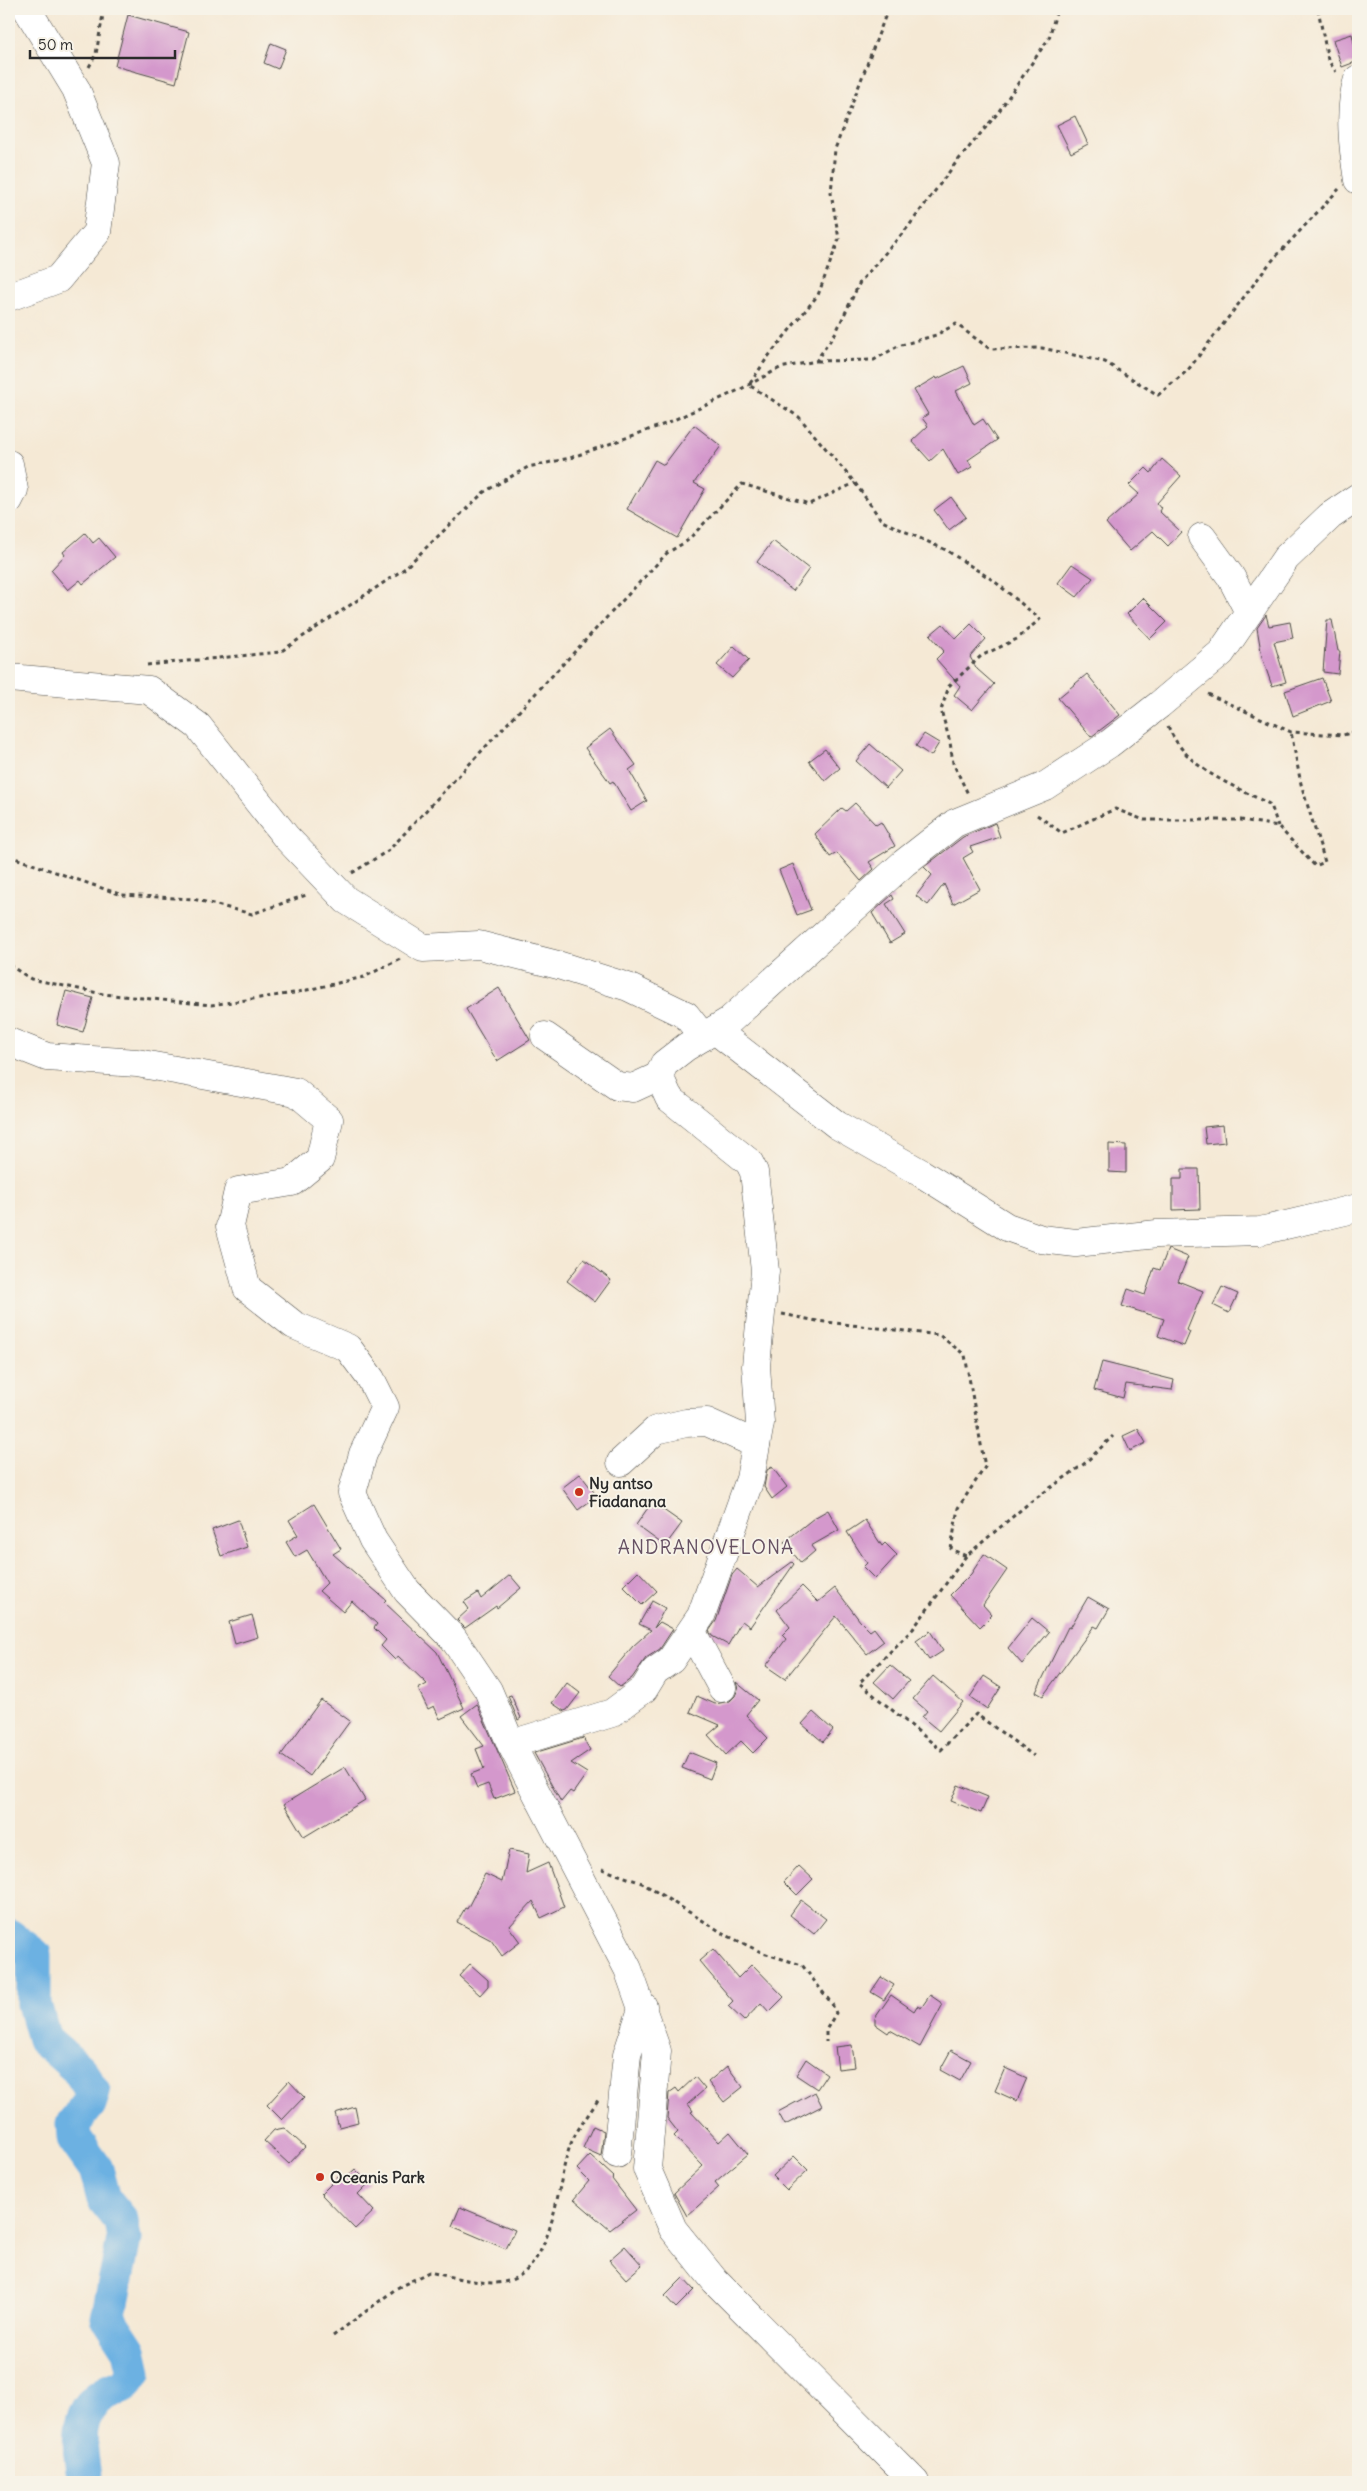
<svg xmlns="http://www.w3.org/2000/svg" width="1367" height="2491" font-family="Delius,sans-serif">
	<rect width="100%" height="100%" fill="#f7f3e8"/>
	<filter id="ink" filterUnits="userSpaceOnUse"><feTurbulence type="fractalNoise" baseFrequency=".02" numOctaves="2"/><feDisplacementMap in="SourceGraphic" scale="10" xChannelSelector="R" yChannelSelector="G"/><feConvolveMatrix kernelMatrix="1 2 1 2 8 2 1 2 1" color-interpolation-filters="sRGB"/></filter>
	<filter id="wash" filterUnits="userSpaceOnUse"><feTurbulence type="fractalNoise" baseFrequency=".0096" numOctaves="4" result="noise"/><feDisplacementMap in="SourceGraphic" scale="20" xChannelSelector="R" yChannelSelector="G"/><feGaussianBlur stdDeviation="1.12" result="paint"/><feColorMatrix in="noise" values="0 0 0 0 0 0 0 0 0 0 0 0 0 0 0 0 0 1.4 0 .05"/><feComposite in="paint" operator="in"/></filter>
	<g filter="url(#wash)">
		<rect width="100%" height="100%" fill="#f5e9d5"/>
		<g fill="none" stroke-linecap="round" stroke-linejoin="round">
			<path stroke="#6cb1e2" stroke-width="35" d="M9,1936L34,1955V2004L44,2039L79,2070L93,2092L89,2104L73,2124L74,2138L96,2169L104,2199L121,2220L124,2239L108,2318L129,2350L134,2372C122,2392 121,2383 104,2394C72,2413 80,2451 85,2482"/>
		</g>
		<g id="blocks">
			<g fill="#d498cc">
				<path d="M128,15L189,32L176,83L115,66Z"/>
				<path d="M1352,34L1358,61L1342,67L1333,40Z"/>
				<path d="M271,43L286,49L278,69L264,63Z"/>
				<path d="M1075,116L1088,144L1071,153L1057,125Z"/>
				<path d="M964,366L972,383L956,391L974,425L983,419L997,440L968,460L972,467L958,475L943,449L930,461L912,441L928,426L922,418L928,414L914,390L936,377L937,379Z"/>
				<path d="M694,425L721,446L694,483L705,489L677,538L627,509L655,460L664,465Z"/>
				<path d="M1162,459L1181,476L1157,503L1161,508L1159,511L1181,532L1168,546L1153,531L1130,551L1106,523L1139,494L1129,485L1146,468L1151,473Z"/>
				<path d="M951,497L966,517L949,530L934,510Z"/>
				<path d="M85,533L93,543L99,538L115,557L83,584L80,580L68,590L51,570L65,555L63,552Z"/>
				<path d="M773,541L809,569L793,591L757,562Z"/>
				<path d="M1072,564L1093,578L1077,597L1058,583Z"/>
				<path d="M1143,598L1167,622L1150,639L1127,614Z"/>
				<path d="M1266,615L1269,626L1290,622L1293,638L1274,642L1286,682L1272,686L1262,657L1257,628Z"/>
				<path d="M1327,620H1332L1338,651H1340L1338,674L1323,672Z"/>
				<path d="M943,624L956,639L971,624L986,639L970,657L977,669L994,684L972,710L954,695L960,686L936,659L944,651L930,635Z"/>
				<path d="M734,646L749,660L732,678L717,665Z"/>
				<path d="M1087,674L1120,715L1091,737L1058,698Z"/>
				<path d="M1322,678L1331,701L1293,716L1285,691Z"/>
				<path d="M610,729L636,765L629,770L647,801L631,811L613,781L610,783L585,748Z"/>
				<path d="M924,734L939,743L931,756L916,746Z"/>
				<path d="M870,744L901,771L886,788L856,761Z"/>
				<path d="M825,749L840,768L825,781L809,761Z"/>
				<path d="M855,803L876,825L881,822L895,846L869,862L874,869L861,881L837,853L830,857L815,834L842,808L846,811Z"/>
				<path d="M995,823L1000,837L970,847L973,852L963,858L980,889L953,904L944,884L928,905L916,896L932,875L924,867L963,837Z"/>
				<path d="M793,864L811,910L797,915L779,870Z"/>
				<path d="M892,895L894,899L886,904L905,934L890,943L872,913Z"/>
				<path d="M499,988L530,1040L497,1061L466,1009Z"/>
				<path d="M66,991L93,998L83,1032L57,1025Z"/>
				<path d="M1223,1125L1225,1142L1206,1144L1204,1127Z"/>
				<path d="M1109,1144L1126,1145V1173L1109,1172Z"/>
				<path d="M1182,1169H1199L1200,1209L1173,1210V1179H1182Z"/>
				<path d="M1168,1249L1188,1257L1178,1281L1203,1291L1187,1330L1190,1332L1184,1346L1158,1336L1164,1319L1122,1306L1128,1289L1145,1295L1154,1268L1160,1270Z"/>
				<path d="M584,1259L611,1280L595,1302L567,1281Z"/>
				<path d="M1222,1287L1238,1294L1229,1313L1213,1305Z"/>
				<path d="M1102,1362L1174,1380L1172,1390L1126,1384L1123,1398L1094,1390Z"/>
				<path d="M1138,1429L1146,1443L1130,1451L1123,1436Z"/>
				<path d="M772,1467L787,1487L772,1499L764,1487L767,1470Z"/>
				<path d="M580,1474L597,1496L578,1510L562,1488Z"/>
				<path d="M652,1502L682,1523L665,1546L636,1525Z"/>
				<path d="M314,1504L341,1549L333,1554L386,1600L384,1602L437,1652L464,1708L440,1719L434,1706L428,1709L418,1689L427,1684L398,1656L395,1660L381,1646L386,1640L374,1628L377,1624L352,1601L343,1612L319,1591L327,1583L307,1550L295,1557L286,1542L298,1535L289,1520Z"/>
				<path d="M828,1510L839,1530L811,1546L815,1551L801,1563L784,1542L814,1518Z"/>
				<path d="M238,1520L247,1547L221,1556L212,1530Z"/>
				<path d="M865,1520L882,1546L885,1543L897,1555L875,1579L863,1567L867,1563L847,1532Z"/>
				<path d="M984,1554L1007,1570L983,1605L992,1615L980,1627L950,1595L971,1574Z"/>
				<path d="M792,1562L794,1564L750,1627L742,1621L728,1645L712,1636L709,1631L716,1621L732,1575L737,1569L758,1587Z"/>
				<path d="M638,1571L657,1591L642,1605L623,1586Z"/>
				<path d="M510,1575L521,1588L497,1608L496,1606L465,1628L457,1620L469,1609L464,1602L478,1593L481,1599Z"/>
				<path d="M802,1586L818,1602L835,1588L860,1621L870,1631L874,1628L884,1641L867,1654L836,1616L785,1679L766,1666L786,1639L782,1635L790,1627L777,1610Z"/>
				<path d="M1088,1597L1109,1609L1098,1628L1094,1626L1043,1696L1036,1692L1068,1627L1070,1628Z"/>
				<path d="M652,1601L665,1608L654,1628L660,1622L673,1629L660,1649L646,1658L632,1678L620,1687L608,1676L633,1646L651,1630L639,1624Z"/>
				<path d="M252,1615L258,1637L235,1644L229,1622Z"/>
				<path d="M1032,1618L1049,1632L1022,1664L1008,1648Z"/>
				<path d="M930,1631L943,1651L929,1660L916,1641Z"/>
				<path d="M890,1665L909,1681L893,1699L874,1682Z"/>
				<path d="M933,1676L963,1702L939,1731L922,1717L927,1711L913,1699Z"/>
				<path d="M984,1676L1001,1687L987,1709L970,1697Z"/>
				<path d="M736,1682L758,1700L746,1715L768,1738L753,1753L741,1741L726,1755L708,1735L720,1725L690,1712L697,1696L715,1704L730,1701L735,1696L738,1689Z"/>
				<path d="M567,1683L580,1693L567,1710L564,1711L552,1703Z"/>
				<path d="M511,1695L521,1718L518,1720L508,1696Z"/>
				<path d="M321,1700L350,1721L310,1776L281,1755Z"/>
				<path d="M477,1704L515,1791L494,1799L488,1784L477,1788L471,1774L484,1769L476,1749L484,1746L461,1716Z"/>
				<path d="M813,1712L833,1730L823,1742L802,1724Z"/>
				<path d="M583,1738L590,1750L571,1763L587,1773L573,1793L570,1791L561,1802L534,1753Z"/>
				<path d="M689,1752L716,1763L710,1779L682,1768Z"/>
				<path d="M345,1767L365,1800L304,1837L284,1804Z"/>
				<path d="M958,1785L988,1797L981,1813L951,1801Z"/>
				<path d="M509,1850L529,1854L526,1873L548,1863L564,1907L541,1918L533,1901L509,1927L520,1942L502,1956L491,1940L457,1922L465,1908L467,1909L485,1874L502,1882Z"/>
				<path d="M799,1866L813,1879L797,1895L784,1882Z"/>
				<path d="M801,1900L826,1919L814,1934L790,1915Z"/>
				<path d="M713,1949L738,1978L752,1964L784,1997L769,2012L761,2003L744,2021L728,2006L733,2001L699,1961Z"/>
				<path d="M470,1964L488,1980V1986L480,1995L459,1976Z"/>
				<path d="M881,1977L894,1985L884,2000L871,1992Z"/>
				<path d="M891,1995L914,2011L917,2006L921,2008L930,1995L943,2004L920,2047L890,2030L888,2033L875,2024V2018Z"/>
				<path d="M852,2045L855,2067L838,2069L835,2047Z"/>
				<path d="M951,2050L971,2061L960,2081L940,2070Z"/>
				<path d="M806,2059L827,2074L817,2089L796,2075Z"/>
				<path d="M727,2066L743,2087L724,2102L708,2082Z"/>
				<path d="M1005,2068L1027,2078L1017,2101L995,2091Z"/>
				<path d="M695,2077L705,2089L688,2104L693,2111L691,2112L719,2142L730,2132L748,2154L715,2182L719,2187L687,2216L674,2193L703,2166L674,2136L678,2132L667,2118L669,2093L676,2088L679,2092Z"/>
				<path d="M289,2081L304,2097L282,2120L267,2105Z"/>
				<path d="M815,2092L822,2106L785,2125L778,2112Z"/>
				<path d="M355,2107L358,2122L339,2127L335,2113Z"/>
				<path d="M593,2126L604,2131L601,2156L583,2148Z"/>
				<path d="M284,2128L305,2147L289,2164L264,2141L274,2130Z"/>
				<path d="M590,2155L614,2177L612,2179L636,2210L610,2230L574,2199L589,2181L577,2169Z"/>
				<path d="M794,2156L808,2170L787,2190L773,2176Z"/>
				<path d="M355,2169L369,2183L358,2194L374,2211L355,2229L321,2194L339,2176L343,2180Z"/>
				<path d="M460,2207L515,2230L506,2249L452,2226Z"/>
				<path d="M625,2246L642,2265L626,2279L609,2260Z"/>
				<path d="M683,2278L694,2290L676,2308L665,2296Z"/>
			</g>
		</g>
	</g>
	<g filter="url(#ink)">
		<use href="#blocks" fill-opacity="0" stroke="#494844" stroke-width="1"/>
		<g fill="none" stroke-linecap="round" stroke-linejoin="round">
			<defs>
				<g id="minor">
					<path d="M1358,79C1348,109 1353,149 1358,180"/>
					<path d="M9,297L58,279L97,232L106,163L76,89L27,9"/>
					<path d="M9,464L14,490L9,500"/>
					<path d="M1202,537L1231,577L1249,612"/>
					<path d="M9,678L149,690L198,726L286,837L346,900L423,948L479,945L558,965L628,987L686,1015L703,1037"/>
					<path d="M715,1030L837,1125L921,1173L1007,1227L1041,1239L1076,1243L1157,1234L1260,1231L1358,1208"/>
					<path d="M545,1036L617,1086L633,1088L659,1076"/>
					<path d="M9,1042L47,1057L137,1063L296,1092L329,1120L320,1159L292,1182L238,1191L230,1226L247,1288L294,1325L348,1348L371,1379L385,1407L363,1454L352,1493L373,1540L407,1591L453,1638L488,1690L511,1744L628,1969L657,2051L647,2169L673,2229L715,2281L915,2482"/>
					<path d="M621,1462L656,1430L686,1423L707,1422L756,1444"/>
					<path d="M692,1632L722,1688"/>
					<path d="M511,1744L612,1713L644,1689L655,1671L671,1660L701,1616L750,1479L760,1423L756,1366L765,1271L754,1172L749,1162L669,1098L659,1076L664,1064L686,1047L729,1021L904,863L955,823L1045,786L1109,744L1159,705L1221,653L1286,558L1330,516L1358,497"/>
					<path d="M617,2154L627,2055L643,2006"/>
				</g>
			</defs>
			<use href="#minor" stroke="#494844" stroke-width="29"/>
			<g stroke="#494844" stroke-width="3" stroke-dasharray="4 4" stroke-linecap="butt">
				<path d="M888,9L835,149L831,193L839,239L818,295L767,358L749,385L799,417L855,483L882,521L946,550L994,581L1040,619L1017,639L981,656L949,686L941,710L950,742L953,763L968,794"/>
				<path d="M1318,9L1328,60L1336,72"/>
				<path d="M89,67L96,54L104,9"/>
				<path d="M817,361L874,360L898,346L936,335L956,324L990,349L1042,348L1105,362L1158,395L1188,370L1270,263L1339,189"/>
				<path d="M147,665L280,652L404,569L484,492L528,467L570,458L665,424L739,390L780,368L816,361L836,332L860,282L908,227L955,164L997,114L1049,38L1057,9"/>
				<path d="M1208,694L1291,732L1343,735L1358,731"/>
				<path d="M1168,726C1187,771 1232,784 1271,805L1278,826"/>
				<path d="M1037,815L1062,833L1115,809L1144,820H1241L1278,826L1315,866L1325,862L1301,784L1291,732"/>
				<path d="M9,856L122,895L193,899L252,914L309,894"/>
				<path d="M352,873L389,850L667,553L687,541L742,484L809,504L855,483"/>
				<path d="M9,965L31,979L103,994L211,1005L294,993L364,977L400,959"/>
				<path d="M782,1314L817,1321L939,1335L965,1355L985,1467L958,1508L951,1549L966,1556L1029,1503L1084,1464L1113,1436"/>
				<path d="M966,1556L913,1629L859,1683L941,1750L976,1714L1034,1756"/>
				<path d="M602,1869L642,1883L726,1935L763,1953L802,1965L832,2004L836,2013L826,2030V2042"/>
				<path d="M333,2336L397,2288L429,2272C448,2276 486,2286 504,2282C554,2272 556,2186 569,2149C574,2132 589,2115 598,2100"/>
			</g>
			<use href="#minor" stroke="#fff" stroke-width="28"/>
		</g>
	</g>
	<g fill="#c8321e" stroke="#f7f3e8" stroke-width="2">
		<circle cx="579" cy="1492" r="5"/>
		<circle cx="320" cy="2177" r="5"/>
	</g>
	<g text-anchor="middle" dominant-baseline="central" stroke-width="4" stroke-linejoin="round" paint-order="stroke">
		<g font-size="16" font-weight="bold" fill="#2b2b2b" stroke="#f7f3e8" text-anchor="start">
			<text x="589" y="1483">Ny antso<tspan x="589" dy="18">Fiadanana</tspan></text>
			<text x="330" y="2177">Oceanis Park</text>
		</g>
		<g font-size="19" letter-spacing="1" fill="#665163" stroke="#f7f3e8">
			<text x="706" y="1547">ANDRANOVELONA</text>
		</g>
	</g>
	<rect width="1367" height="2491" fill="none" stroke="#f7f3e8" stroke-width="30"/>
	<path d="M30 50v8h145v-8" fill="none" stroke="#2b2b2b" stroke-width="2.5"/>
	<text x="38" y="50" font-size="15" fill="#2b2b2b" stroke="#f7f3e8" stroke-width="4" paint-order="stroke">50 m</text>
</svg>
